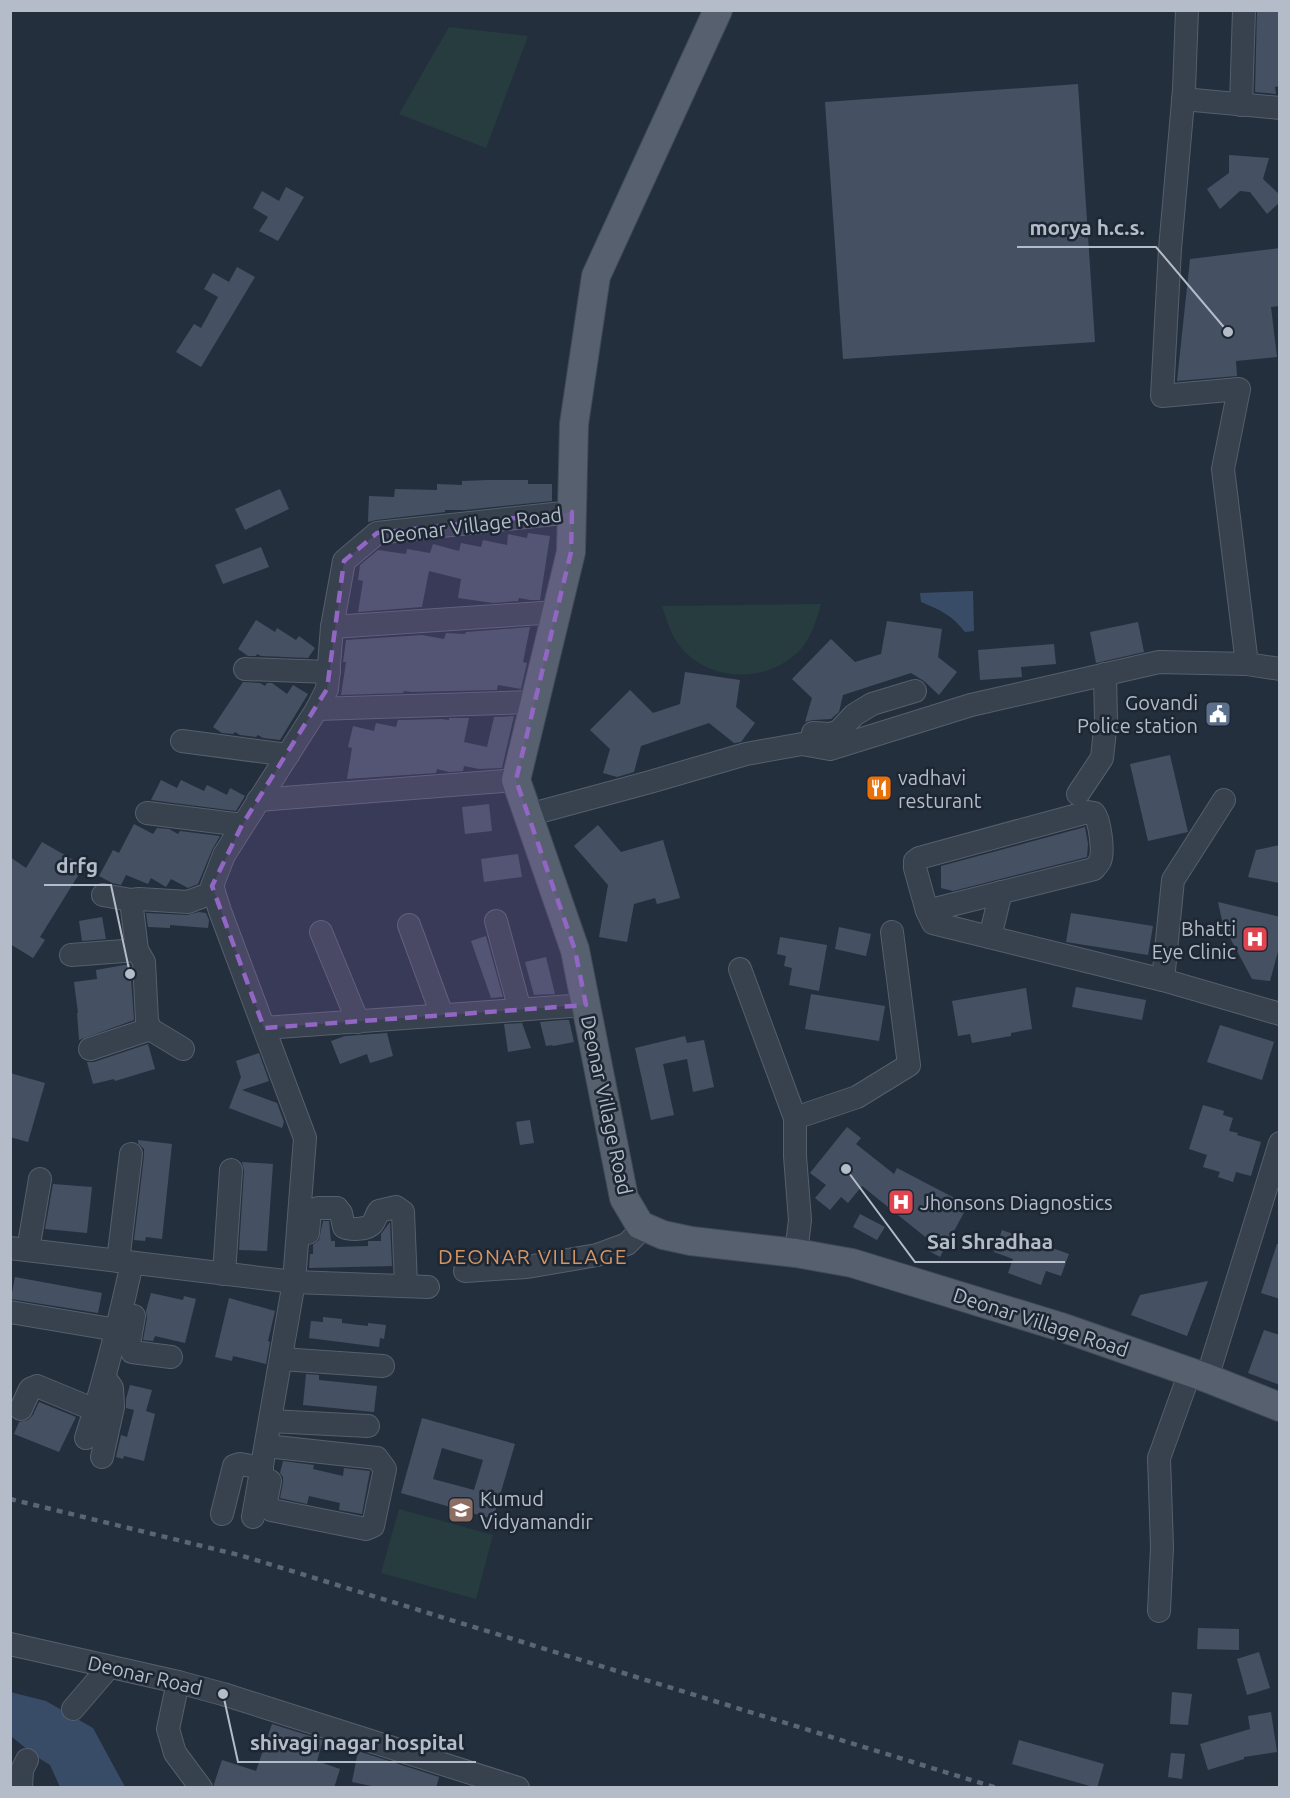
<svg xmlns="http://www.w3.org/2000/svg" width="1290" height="1798" font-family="Ubuntu,sans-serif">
	<rect width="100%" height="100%" fill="#242f3e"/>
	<g fill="#263c3f">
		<path d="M449,27L528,36L486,148L399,114Z"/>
		<path d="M821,604C816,621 812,636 800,650C770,682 714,683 684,651C672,638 667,622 662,606Z"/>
		<path d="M399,1509L493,1535L476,1599L381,1573Z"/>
	</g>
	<g fill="#394c67">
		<path d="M973,591L974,631L965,632C953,616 939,609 921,602L920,593Z"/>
		<path d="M10,1692L46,1701L93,1728L125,1787H60L50,1765L34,1755L11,1736Z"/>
	</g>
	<g fill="#455162" fill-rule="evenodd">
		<path d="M1257,10H1280V86L1275,87L1276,94L1255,92Z"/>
		<path d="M1078,84L1095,342L843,359L825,102Z"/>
		<path d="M1229,155L1269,158L1263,179L1280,195V202L1267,214L1250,192L1240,191L1220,209L1207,189L1229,173Z"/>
		<path d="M286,187L304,197L278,241L259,231L268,217L253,208L262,191L279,201Z"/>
		<path d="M1280,248V306L1271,307L1277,357L1236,361L1237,376L1177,381L1190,259Z"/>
		<path d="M237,267L255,277L201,367L176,352L194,324L201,328L218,297L204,289L213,273L229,282Z"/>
		<path d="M488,480H528V484H552V501L465,510H445V512L376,520L368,522L369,496L394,497L395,489L437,490V484L462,485V481Z"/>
		<path d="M280,489L289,509L245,530L235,509Z"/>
		<path d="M528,533L550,536L540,600H530L519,598L518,601L493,603L458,598L461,579L429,571L422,607L358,612L363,581L358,580L360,565L378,550L406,554L407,549L430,553L433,544L459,551L461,543L481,547L483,540L507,545L508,534L527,538Z"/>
		<path d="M261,547L269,567L223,584L215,565Z"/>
		<path d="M256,620L275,632L277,628L296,640L299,636L315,648L308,658L261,656L257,654L256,656H248L238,649Z"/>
		<path d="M887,621L942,629L938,657L957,672L939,695L924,681L911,673L843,695L839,712L831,719L813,720L805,722L812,698L792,679L831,639L855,662L881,654Z"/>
		<path d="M1138,622L1144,652L1096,663L1090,632Z"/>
		<path d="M530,627L523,662L527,663L521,689L498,685L497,690L411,692L404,691L403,693L341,695L346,662H343L346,640L422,635L444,639L446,633L465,634L466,632Z"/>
		<path d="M1054,644L1056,664L1021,667L1022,677L980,680L978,650Z"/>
		<path d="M685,672L740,680L736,707L755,723L741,742L734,743L709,723L641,746L634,772L617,777L603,773L610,749L590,730L630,690L653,713L680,704Z"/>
		<path d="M243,682L260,683L265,686L267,683H272L287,694L293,685L308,694L280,740L263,738L258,735L256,737L240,735L235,732L233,734L222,733L213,727Z"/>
		<path d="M514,716L502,768L479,769L464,766L463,771L449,772L437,769L436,773L347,779L352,748L348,747L353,726L374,731L376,723L396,727L398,720L441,719L449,720V718H469L464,742L487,747L494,717Z"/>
		<path d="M1170,755L1188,832L1148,841L1130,764Z"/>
		<path d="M161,780L177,788L181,780L204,791L207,785L227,795L230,788L245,796L236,811L151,800Z"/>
		<path d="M489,804L492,831L465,834L462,807Z"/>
		<path d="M134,824L153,834L157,828L169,829L178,834L180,831L220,836L212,850L198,884L188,888L171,879L166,887L151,878L148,884L126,875L121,885L112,883L99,876L113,850L119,853Z"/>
		<path d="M598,825L621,852L663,840L680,898L657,904L655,898L634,904L627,942L599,937L608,885L574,846Z"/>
		<path d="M1085,827L1088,844L1087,857L953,891L941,888V866Z"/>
		<path d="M42,842L84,866L40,937L45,940L33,958L10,944V857L26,868Z"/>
		<path d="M1280,845V883L1248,877L1256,850Z"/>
		<path d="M518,854L522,877L484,882L481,859Z"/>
		<path d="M1218,902L1280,917V944L1270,981L1252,979L1223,925Z"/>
		<path d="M199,912L206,913L209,920L208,928L170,925V928L148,927L146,913L187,915Z"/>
		<path d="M1071,913L1153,926L1148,955L1066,942Z"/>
		<path d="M102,917L106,939L82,941L79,921Z"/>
		<path d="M839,927L871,934L866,956L835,949Z"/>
		<path d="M486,936L503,997L491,998L471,941Z"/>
		<path d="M780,937L827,945L819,991L789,985L792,968L784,966L786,956L777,954Z"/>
		<path d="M546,957L555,994L534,995L525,962Z"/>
		<path d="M130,964L134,1020L79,1040L77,1013H78L74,982L97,979L96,970Z"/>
		<path d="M1076,987L1146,1000L1142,1020L1072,1007Z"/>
		<path d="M1026,988L1032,1029L1011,1033V1036L972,1043L970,1034L958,1036L952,1001Z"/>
		<path d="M811,994L885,1006L879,1041L805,1029Z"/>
		<path d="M562,1020H569L574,1042L553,1046L552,1045L546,1046L540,1022Z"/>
		<path d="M522,1023L531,1048L508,1052L504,1024Z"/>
		<path d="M1220,1025L1274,1042L1262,1080L1207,1062Z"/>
		<path d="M387,1033L393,1056L370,1063L367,1054L340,1064L331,1041L345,1036Z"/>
		<path d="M685,1036L687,1043L704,1040L714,1087L693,1092L687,1059L663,1064L674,1115L651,1120L635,1048Z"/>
		<path d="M148,1044L155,1069L115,1081L114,1079L93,1084L87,1062H94Z"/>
		<path d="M259,1053L269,1081L242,1090L277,1103L284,1122L282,1128L229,1108L241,1077L236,1061Z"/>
		<path d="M10,1073L45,1083L28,1142L10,1137Z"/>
		<path d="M1203,1105L1224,1111L1223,1115L1233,1118L1229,1131L1238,1133L1237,1135L1261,1142L1251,1176L1236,1172L1233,1182L1218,1177L1220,1172L1203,1167L1207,1155L1189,1149Z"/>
		<path d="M530,1120L534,1143L520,1145L516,1122Z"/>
		<path d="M847,1127L861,1138L856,1144L894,1174L897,1168L968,1205L940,1257L929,1251L934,1244L862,1186L848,1203L841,1197L830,1210L815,1198L826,1185L810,1173Z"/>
		<path d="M138,1140L172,1144L162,1239L146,1237L145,1241L134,1240L144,1156V1149L138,1143Z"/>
		<path d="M242,1162L273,1164L267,1251L239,1250L244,1171Z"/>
		<path d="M53,1184L92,1187L87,1233L45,1229Z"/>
		<path d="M860,1214L885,1227L877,1240L853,1227Z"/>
		<path d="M323,1221H329L331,1241H335V1247L368,1246V1241H381V1234L390,1222L392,1266L309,1268L310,1254H313V1245L319,1240Z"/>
		<path d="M1002,1230L1069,1254L1061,1276L1046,1271L1041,1285L1008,1273L1013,1259L994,1252Z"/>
		<path d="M1277,1244H1280V1299L1261,1293Z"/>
		<path d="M15,1277L102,1293L98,1313L11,1299Z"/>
		<path d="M1208,1281L1187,1336L1131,1315L1140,1295Z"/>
		<path d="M151,1293L183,1300L184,1296L196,1299L185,1343L155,1336L153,1341L143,1340L147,1318L146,1311Z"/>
		<path d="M229,1298L275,1311L268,1341L270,1342L266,1364L233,1356L232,1361L215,1357Z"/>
		<path d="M323,1317L342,1319V1323L368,1326V1323L386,1325L384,1339L380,1338L379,1347L309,1338L311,1321L323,1322Z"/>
		<path d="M1264,1330L1280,1335V1385L1248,1373Z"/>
		<path d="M306,1374L319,1375V1380L377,1386L374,1412L303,1405Z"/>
		<path d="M130,1385L152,1390L146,1411L155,1414L144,1461L124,1456L123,1459L116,1457L121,1435L127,1437L134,1410L126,1408V1399Z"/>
		<path d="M39,1402L76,1417L59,1452L14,1434L19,1422L28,1420L33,1415Z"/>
		<path d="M422,1418L515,1444L493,1519L401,1493ZM442,1448L483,1460L474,1490L433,1479Z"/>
		<path d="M283,1461L314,1465L313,1469L343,1476L344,1468L370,1471L362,1514L339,1510L340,1503L309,1496L307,1504L280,1498L283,1483V1477L280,1473Z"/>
		<path d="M1198,1628L1239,1629V1650L1197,1649Z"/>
		<path d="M1259,1652L1270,1688L1247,1695L1237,1659Z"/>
		<path d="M1172,1692L1192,1694L1188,1725L1170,1724Z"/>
		<path d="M1271,1712L1277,1752L1244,1757V1759L1208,1770L1200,1744L1250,1729L1248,1716Z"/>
		<path d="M272,1724L323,1740L317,1761L340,1769L334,1788H214V1784L222,1760L256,1771Z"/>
		<path d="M1019,1740L1104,1764L1097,1788L1012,1764Z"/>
		<path d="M358,1751L439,1777L436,1788H381L352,1782Z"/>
		<path d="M1171,1753L1185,1754L1182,1779L1168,1777Z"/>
	</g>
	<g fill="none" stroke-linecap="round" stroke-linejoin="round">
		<defs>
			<g id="minor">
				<path d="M1187,10L1184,90L1170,249L1162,396L1239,389L1223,469L1247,664L1280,669"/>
				<path d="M1183,99L1280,108"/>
				<path d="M1241,105L1244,10"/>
				<path d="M332,627L557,612"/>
				<path d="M245,669L329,672"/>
				<path d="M317,709L535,702"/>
				<path d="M813,733L831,734L839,731L854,715L872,704L915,691"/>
				<path d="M182,741L288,755"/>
				<path d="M1078,794L1102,758L1106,721L1105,674"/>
				<path d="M258,800L516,780"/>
				<path d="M147,813L242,825"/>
				<path d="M528,815L650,782L746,754L802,744L830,749L971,705L1159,662L1247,664"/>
				<path d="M103,895L131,900L139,899L188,902L214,892"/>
				<path d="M131,900L137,950L144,962L147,1020L150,1029L183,1049"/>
				<path d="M927,911L1094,869C1096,866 1098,865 1100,861C1104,852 1100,820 1094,813L1088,812L919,858L915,861V868L927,911L933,923L1163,980L1280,1014"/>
				<path d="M496,921L520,1010"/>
				<path d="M409,925L442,1015"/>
				<path d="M321,932L358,1022"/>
				<path d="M990,937L1001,892"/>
				<path d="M71,955L137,950"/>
				<path d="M740,969L795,1118"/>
				<path d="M1163,980L1173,880L1224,800"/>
				<path d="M264,1028L586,1005"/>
				<path d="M90,1049L150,1029"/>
				<path d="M308,1233L310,1211L318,1208H337L341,1213L344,1227C350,1230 367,1230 372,1224C375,1221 376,1215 379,1211L396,1207L403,1212L406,1285"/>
				<path d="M10,1248L294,1282L428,1287"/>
				<path d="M28,1250L40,1179"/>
				<path d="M796,1253L800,1220L795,1156V1118L857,1097L909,1065L892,932"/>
				<path d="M118,1261L131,1154"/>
				<path d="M465,1271L527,1267L597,1255L627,1244L644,1227"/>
				<path d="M224,1274L231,1170"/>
				<path d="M10,1312L117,1330"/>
				<path d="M134,1316L129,1344L132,1352L171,1357"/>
				<path d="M281,1359L383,1366"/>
				<path d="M1207,1378L1280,1143"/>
				<path d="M21,1409L30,1389L37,1386L95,1410"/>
				<path d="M270,1421L368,1426"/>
				<path d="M86,1438C105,1380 119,1322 132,1263"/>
				<path d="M266,1446L377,1458L385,1469L373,1526L366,1529L271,1510L266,1502L270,1481"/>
				<path d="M102,1457L113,1407L112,1388L105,1378"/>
				<path d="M222,1514L234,1466L240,1464L262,1468"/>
				<path d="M253,1517L294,1282L305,1138L220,911L212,886L224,855L317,709L327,689L332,627L344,561L377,533L572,512"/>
				<path d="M1159,1611L1162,1547L1159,1458L1190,1372"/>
				<path d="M10,1644L178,1682L223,1694L518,1788"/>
				<path d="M178,1682L168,1729L175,1753L201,1788"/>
				<path d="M73,1709L109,1667"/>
				<path d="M21,1788L22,1770L27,1760"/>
			</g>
			<path id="major" d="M718,10L596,276L574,424L571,552L516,780L575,950L624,1198L640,1225L663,1235L691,1241L796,1253L852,1263L1061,1327L1207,1378L1280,1407"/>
		</defs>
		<use href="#minor" stroke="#565f6c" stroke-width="24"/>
		<use href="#major" stroke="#414a57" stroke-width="30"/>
		<use href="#minor" stroke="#38414e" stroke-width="22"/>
		<use href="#major" stroke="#56606e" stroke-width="28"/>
		<path stroke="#5a6575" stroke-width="4.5" stroke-dasharray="6 6" stroke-linecap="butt" d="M10,1499L243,1556L997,1788"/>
	</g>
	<path fill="#9266c3" fill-opacity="0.2" stroke="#9266c3" stroke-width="4.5" stroke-dasharray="12 8" stroke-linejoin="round" d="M572,512L571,552L516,780L575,950L586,1005L264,1028L212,886L242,825L327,689L344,561L377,533Z"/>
	<defs>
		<symbol id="civic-square" viewBox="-11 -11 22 22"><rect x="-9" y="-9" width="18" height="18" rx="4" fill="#5c6f8a" stroke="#1d2633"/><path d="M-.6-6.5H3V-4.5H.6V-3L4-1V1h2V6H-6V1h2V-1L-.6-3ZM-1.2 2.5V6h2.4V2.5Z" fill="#fff"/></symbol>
		<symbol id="restaurant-square" viewBox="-11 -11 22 22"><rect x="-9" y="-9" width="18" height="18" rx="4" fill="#e8710a" stroke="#1d2633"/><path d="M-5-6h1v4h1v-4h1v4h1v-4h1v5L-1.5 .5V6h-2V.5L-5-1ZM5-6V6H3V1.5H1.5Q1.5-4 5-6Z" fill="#fff"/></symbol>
		<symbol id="hospital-square" viewBox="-11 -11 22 22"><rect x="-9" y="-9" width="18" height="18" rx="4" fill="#e0444e" stroke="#1d2633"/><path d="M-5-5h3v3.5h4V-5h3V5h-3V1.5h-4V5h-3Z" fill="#fff"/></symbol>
		<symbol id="school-square" viewBox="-11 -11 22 22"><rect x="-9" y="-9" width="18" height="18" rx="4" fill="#8d6e63" stroke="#1d2633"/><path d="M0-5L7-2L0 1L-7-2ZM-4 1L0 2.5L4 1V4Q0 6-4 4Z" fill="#fff"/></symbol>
	</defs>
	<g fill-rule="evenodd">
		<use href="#civic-square" x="1203" y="699" width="30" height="30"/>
		<use href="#restaurant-square" x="864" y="773" width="30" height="30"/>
		<use href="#hospital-square" x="1240" y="924" width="30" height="30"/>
		<use href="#hospital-square" x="886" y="1187" width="30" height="30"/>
		<use href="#school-square" x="446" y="1495" width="30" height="30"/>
	</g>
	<g text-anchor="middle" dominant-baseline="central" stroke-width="5" stroke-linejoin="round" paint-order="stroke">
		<g font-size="20" fill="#b4bcc9" stroke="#1d2633">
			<text transform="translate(471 525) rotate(-7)">Deonar Village Road</text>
			<text transform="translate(607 1105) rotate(78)">Deonar Village Road</text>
			<text transform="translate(1041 1322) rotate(18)">Deonar Village Road</text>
			<text transform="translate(145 1675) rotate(13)">Deonar Road</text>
		</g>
		<g font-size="20" fill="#b4bcc9" stroke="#1d2633" text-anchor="start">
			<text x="1198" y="702" text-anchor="end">Govandi<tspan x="1198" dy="23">Police station</tspan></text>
			<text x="898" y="777">vadhavi<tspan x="898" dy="23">resturant</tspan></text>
			<text x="1236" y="928" text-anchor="end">Bhatti<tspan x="1236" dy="23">Eye Clinic</tspan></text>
			<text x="920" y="1202">Jhonsons Diagnostics</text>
			<text x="480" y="1498">Kumud<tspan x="480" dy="23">Vidyamandir</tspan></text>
		</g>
		<g font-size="21" letter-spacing="1.5" fill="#d59563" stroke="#1d2633">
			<text x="533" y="1256">DEONAR VILLAGE</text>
		</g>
	</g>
	<path fill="none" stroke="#b4bcc9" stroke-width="2" d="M1228 332L1156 247H1017M130 974L111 885H44M846 1169L915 1262H1065M223 1694L238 1762H476"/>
	<g fill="#b4bcc9" stroke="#1d2633" stroke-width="2">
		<circle cx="1228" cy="332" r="6"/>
		<circle cx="130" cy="974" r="6"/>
		<circle cx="846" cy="1169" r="6"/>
		<circle cx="223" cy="1694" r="6"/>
	</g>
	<g font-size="21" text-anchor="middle" font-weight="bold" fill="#b4bcc9" stroke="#1d2633" stroke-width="5" stroke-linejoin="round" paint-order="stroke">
		<text x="1087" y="235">morya h.c.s.</text>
		<text x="77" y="873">drfg</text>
		<text x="990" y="1249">Sai Shradhaa</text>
		<text x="357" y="1750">shivagi nagar hospital</text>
	</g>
	<rect width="1290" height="1798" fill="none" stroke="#b4bcc9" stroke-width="24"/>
</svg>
